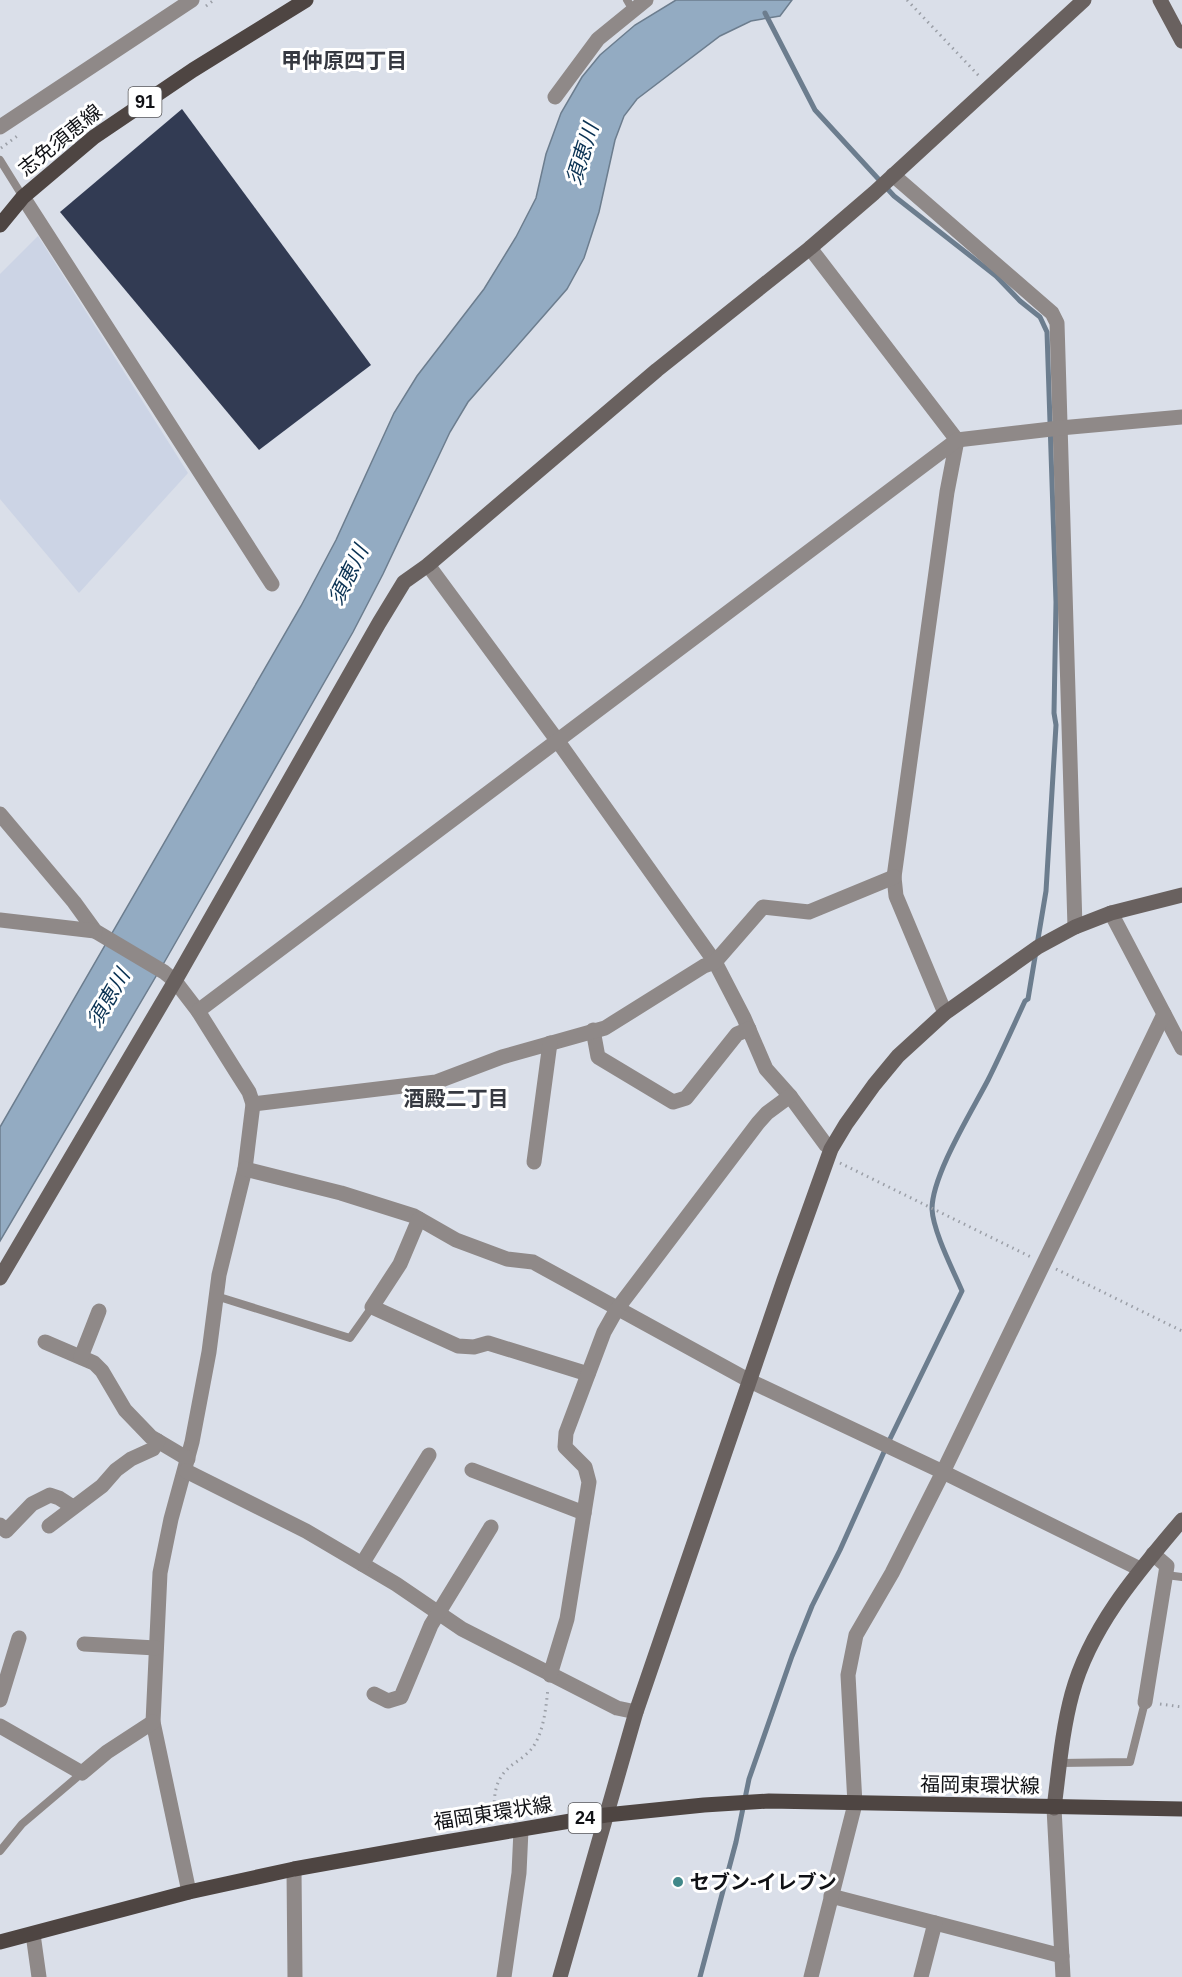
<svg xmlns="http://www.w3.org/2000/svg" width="1182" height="1977" font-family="Arial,'Noto Sans JP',sans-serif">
	<rect width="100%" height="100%" fill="#dadfe9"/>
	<path fill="#ccd4e5" d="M38,236L188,473L79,593L0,499V274Z"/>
	<path fill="#93abc2" stroke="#6c7d8e" stroke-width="1.5" d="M676,0H792L780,16L751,21L720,36L637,99L624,116L615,140L599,212L584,258L567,289L468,402L450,432L383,574L353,632L165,961L0,1241V1127L301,606L336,540L394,413L417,376L484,289L516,237L536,198L546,154L561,113L582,77L600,55L635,25Z"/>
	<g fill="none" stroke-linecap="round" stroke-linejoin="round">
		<path stroke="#6c7d8e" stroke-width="5" d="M700,1977L736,1842L749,1779L792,1656L812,1606L840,1550L888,1443L962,1291C953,1270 933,1231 932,1209C932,1175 972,1111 988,1080C1001,1054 1013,1027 1025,1001L1028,999L1046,891L1056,725L1054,713L1056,602L1047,332L1040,317L1020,301L996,276L894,196L815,110L765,13"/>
	</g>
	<path fill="#323b53" d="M182,109L371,365L259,450L60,212Z"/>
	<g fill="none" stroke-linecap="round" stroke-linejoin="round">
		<g stroke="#9b9fa7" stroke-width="3" stroke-dasharray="1.5 4.5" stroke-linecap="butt">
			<path d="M907,0L980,77"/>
			<path d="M206,6L214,0"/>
			<path d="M1,148L20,134"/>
			<path d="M840,1163L1031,1257"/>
			<path d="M1056,1269L1182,1331"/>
			<path d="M1160,1704L1182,1707"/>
			<path d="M494,1820C494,1797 493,1780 512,1765C519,1760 528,1754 533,1747C544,1731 546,1707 548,1688"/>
		</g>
		<g stroke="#8f8988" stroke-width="8">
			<path d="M627,0L633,10"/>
			<path d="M0,160L23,197"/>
			<path d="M216,1296L350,1338L372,1307"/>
			<path d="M1166,1575L1182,1577"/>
			<path d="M1060,1763L1130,1762L1145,1702"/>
			<path d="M0,1851L22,1824L82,1773"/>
		</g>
		<g stroke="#8f8988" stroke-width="15">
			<path d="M555,97L598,39L646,0"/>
			<path d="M0,127L192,0"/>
			<path d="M893,175L1052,313L1057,323L1075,927"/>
			<path d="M23,197L272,584"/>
			<path d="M810,248L957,440L947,492L894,877L896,896L945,1013"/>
			<path d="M428,565L557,740L715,962L744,1018L766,1069L790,1096L826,1145L831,1149"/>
			<path d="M0,814L74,902L95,931L164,972L175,981L198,1011L235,1070L249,1092L253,1104L245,1169L219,1275L209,1352L192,1442L171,1519L160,1573L153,1722L189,1892"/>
			<path d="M1111,913L1182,1048"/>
			<path d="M0,920L95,931"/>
			<path d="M198,1011L957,440L1060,428L1182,417"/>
			<path d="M593,1030L598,1057L673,1102L686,1098L737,1034L749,1029"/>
			<path d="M253,1104L436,1082L502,1057L605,1028L704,966L715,962L763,907L809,912L894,877"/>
			<path d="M534,1162L550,1043"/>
			<path d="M245,1169L341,1193L414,1216L456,1240L507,1259L533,1262L750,1381L943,1472L1140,1569"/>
			<path d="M419,1219L400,1264L372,1307L458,1346L474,1347L488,1343L588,1374"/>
			<path d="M45,1342L94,1363L102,1371L125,1410L151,1437L188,1459"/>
			<path d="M81,1357L99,1311"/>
			<path d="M472,1470L584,1513"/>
			<path d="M186,1471L306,1531L396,1584L462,1629L617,1708L636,1712"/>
			<path d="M0,1525L6,1531L32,1504L50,1495L59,1498L73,1507"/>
			<path d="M49,1526L102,1486L116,1470L131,1459L153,1449L158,1441"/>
			<path d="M362,1564L429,1455"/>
			<path d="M84,1644L156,1648"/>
			<path d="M550,1675L567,1619L589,1482L585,1467L565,1447L566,1433L604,1332L617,1309L758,1123L767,1113L790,1096"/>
			<path d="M374,1694L388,1701L401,1697L431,1625L491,1527"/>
			<path d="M0,1700L19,1638"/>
			<path d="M1145,1702L1167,1566L1153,1554"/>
			<path d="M0,1726L82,1773L107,1752L153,1722"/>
			<path d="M1054,1808L1063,1977"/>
			<path d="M294,1869L295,1977"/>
			<path d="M831,1896L1062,1956"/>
			<path d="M33,1934L39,1977"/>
			<path d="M504,1977L519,1873L521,1830"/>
			<path d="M811,1977L855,1804L848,1675L856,1635L892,1573L943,1472L1164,1014"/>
			<path d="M921,1977L935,1923"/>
		</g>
		<g stroke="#69615f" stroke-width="15">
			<path d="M1160,0L1182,41"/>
			<path d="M0,1278L175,981L379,623L404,582L428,565L657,370L810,248L874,193L1084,0"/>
			<path d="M1054,1808C1059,1770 1062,1731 1072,1694C1090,1627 1138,1572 1182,1520"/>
			<path d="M560,1977L636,1712L784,1280L831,1149L846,1124L874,1085L898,1056L945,1013L1038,947L1075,927L1111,913L1182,895"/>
		</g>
		<g stroke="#4e4542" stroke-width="15">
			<path d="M0,225L23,197L94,137L193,70L306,0"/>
			<path d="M0,1942L189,1892L294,1869L428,1845L606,1815L704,1805L769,1801L1182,1809"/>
		</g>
	</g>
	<circle fill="#408889" stroke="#fff" stroke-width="2" cx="678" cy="1882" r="6"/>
	<g text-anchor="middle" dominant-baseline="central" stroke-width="6" stroke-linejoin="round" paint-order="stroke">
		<g fill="#fff" stroke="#58585b" stroke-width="1.5">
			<rect x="128.5" y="87" width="33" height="30" rx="4.5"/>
			<rect x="568.5" y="1803" width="33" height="30" rx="4.5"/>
		</g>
		<g font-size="18" font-weight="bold" fill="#101115">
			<text x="145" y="102">91</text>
			<text x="585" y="1818">24</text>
		</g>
		<g font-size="20" fill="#101115" stroke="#fff">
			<text transform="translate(60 140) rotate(-39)">志免須恵線</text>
			<text transform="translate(980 1785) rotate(1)">福岡東環状線</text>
			<text transform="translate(493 1813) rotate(-9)">福岡東環状線</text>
		</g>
		<g font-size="20" font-weight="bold" fill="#101115" stroke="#fff" text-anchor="start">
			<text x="690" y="1882">セブン-イレブン</text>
		</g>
		<g font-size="21" font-weight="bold" fill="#363941" stroke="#fff">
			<text x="344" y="60">甲仲原四丁目</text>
			<text x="456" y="1098">酒殿二丁目</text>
		</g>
		<g font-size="21" font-style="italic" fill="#093152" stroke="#fff">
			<text transform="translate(582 154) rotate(-73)">須恵川</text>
			<text transform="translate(348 575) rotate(-64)">須恵川</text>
			<text transform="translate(108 998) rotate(-60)">須恵川</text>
		</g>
	</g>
</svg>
